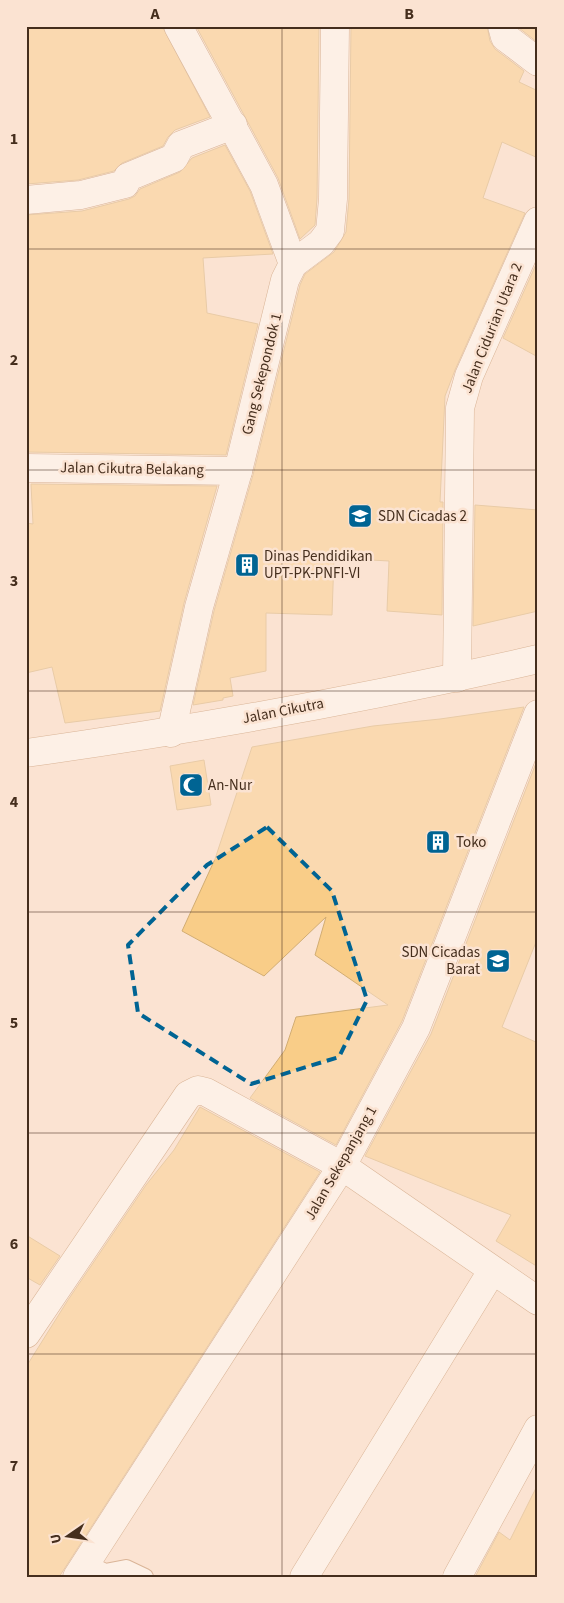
<svg xmlns="http://www.w3.org/2000/svg" width="564" height="1603" font-family="'Source Sans 3',sans-serif">
	<rect width="100%" height="100%" fill="#fbe3d2"/>
	<g fill="#f9cd88" stroke="#d2ad73">
		<path d="M26,26H162L210,117L175,130L168,137L163,146L122,163L114,171L78,180L26,184Z"/>
		<path d="M196,26H319L317,198L315,225L300,239L278,178Z"/>
		<path d="M351,26H487L490,41L495,49L524,71L519,82L538,91V158L502,142L483,198L525,213L455,370L445,396L440,502H443L442,615L387,611L389,561L334,558L332,615L266,613V671L230,678L233,696L223,698V700L193,705L214,611L253,475L300,285L305,274L334,252L346,232L349,199Z"/>
		<path d="M518,26H538L537,42L519,28Z"/>
		<path d="M225,145L250,191L273,254L203,258L207,313L258,324L226,455L26,452V215L82,211L129,199L135,196L140,189L180,172L192,158Z"/>
		<path d="M538,260V357L503,338Z"/>
		<path d="M31,484L217,486L184,603L160,711L65,723L52,667L26,673V523L33,524Z"/>
		<path d="M475,505L538,510V611L473,626Z"/>
		<path d="M524,707L402,1021L336,1145L250,1098L285,1050L296,1017L388,1005L315,955L326,917L264,976L182,931L215,859L252,747L373,726L440,719Z"/>
		<path d="M538,758V937L502,1027L538,1043V1267L496,1241L511,1215L365,1156L431,1034Z"/>
		<path d="M204,760L211,805L177,810L170,766Z"/>
		<path d="M200,1107L320,1172L59,1577H26V1367L68,1300L146,1185L174,1150Z"/>
		<path d="M26,1235L60,1256L40,1285L26,1277Z"/>
		<path d="M538,1484V1577H475L499,1532L510,1540Z"/>
	</g>
	<g fill="none" stroke-linecap="round" stroke-linejoin="round">
		<defs>
			<path id="service" d="M85,1562L105,1572L126,1568L145,1577"/>
			<g id="minor">
				<path d="M178,26L264,185L293,264"/>
				<path d="M502,26L505,37L538,62"/>
				<path d="M26,200L81,195L125,184L128,177L174,158L181,145L233,125"/>
				<path d="M26,468L238,471"/>
				<path d="M457,678L460,408L469,376L538,221"/>
				<path d="M171,733L199,607L238,471L285,280L293,264L321,243L330,231L333,199L335,26"/>
				<path d="M26,1334L188,1095L198,1090L206,1092L342,1166L538,1301"/>
				<path d="M77,1577L342,1166L416,1028L538,714"/>
				<path d="M304,1577L492,1271"/>
				<path d="M457,1577L538,1429"/>
			</g>
			<path id="secondary" d="M26,753C198,729 369,698 538,659"/>
		</defs>
		<use href="#service" stroke="#b17c52" stroke-width="18"/>
		<use href="#minor" stroke="#b17c52" stroke-width="29"/>
		<use href="#secondary" stroke="#b17c52" stroke-width="29"/>
		<use href="#service" stroke="#fff" stroke-width="16"/>
		<use href="#minor" stroke="#fff" stroke-width="28"/>
		<use href="#secondary" stroke="#fff" stroke-width="28"/>
	</g>
	<path d="M0 0H564V1603H0ZM267,827L332,891L367,1000L339,1057L251,1084L138,1013L128,945L207,865Z" fill="#fbe3d2" fill-opacity=".55" fill-rule="evenodd"/>
	<path fill="none" stroke="#006493" stroke-width="4" stroke-dasharray="10 6" stroke-linejoin="round" d="M267,827L332,891L367,1000L339,1057L251,1084L138,1013L128,945L207,865Z"/>
	<path fill="none" stroke="#452e1d" stroke-width="1" stroke-opacity="0.55" d="M282,26V1577M26,249H538M26,470H538M26,691H538M26,912H538M26,1133H538M26,1354H538"/>
	<defs>
		<symbol id="school-square" viewBox="-11 -11 22 22"><rect x="-9" y="-9" width="18" height="18" rx="4" fill="#006493" stroke="#fbe3d2"/><path d="M0-5L7-2L0 1L-7-2ZM-4 1L0 2.5L4 1V4Q0 6-4 4Z" fill="#fff"/></symbol>
		<symbol id="building-square" viewBox="-11 -11 22 22"><rect x="-9" y="-9" width="18" height="18" rx="4" fill="#006493" stroke="#fbe3d2"/><path d="M-4-6H4V6H1V3H-1V6H-4ZM-2.5-4.3h1.7v1.8h-1.7ZM.8-4.3h1.7v1.8H.8ZM-2.5-1h1.7V.8h-1.7ZM.8-1h1.7V.8H.8Z" fill="#fff"/></symbol>
		<symbol id="mosque-square" viewBox="-11 -11 22 22"><rect x="-9" y="-9" width="18" height="18" rx="4" fill="#006493" stroke="#fbe3d2"/><path d="M3.5-4.9A6 6 0 1 0 3.5 4.9A5 5 0 1 1 3.5-4.9Z" fill="#fff"/></symbol>
	</defs>
	<g fill-rule="evenodd">
		<use href="#school-square" x="346" y="502" width="28" height="28"/>
		<use href="#building-square" x="233" y="551" width="28" height="28"/>
		<use href="#mosque-square" x="177" y="771" width="28" height="28"/>
		<use href="#building-square" x="424" y="828" width="28" height="28"/>
		<use href="#school-square" x="484" y="947" width="28" height="28"/>
	</g>
	<g text-anchor="middle" dominant-baseline="central" stroke-width="5" stroke-linejoin="round" paint-order="stroke">
		<g font-size="15" fill="#452e1d" stroke="#fbe3d2">
			<text transform="translate(492 328) rotate(-68)">Jalan Cidurian Utara 2</text>
			<text transform="translate(262 374) rotate(-76)">Gang Sekepondok 1</text>
			<text transform="translate(132 469) rotate(1)">Jalan Cikutra Belakang</text>
			<text transform="translate(283 711) rotate(-11)">Jalan Cikutra</text>
			<text transform="translate(341 1163) rotate(-60)">Jalan Sekepanjang 1</text>
		</g>
		<g font-size="15" fill="#452e1d" stroke="#fbe3d2" text-anchor="start">
			<text x="378" y="516">SDN Cicadas 2</text>
			<text x="264" y="556">Dinas Pendidikan<tspan x="264" dy="17">UPT-PK-PNFI-VI</tspan></text>
			<text x="208" y="785">An-Nur</text>
			<text x="456" y="842">Toko</text>
			<text x="480" y="952" text-anchor="end">SDN Cicadas<tspan x="480" dy="17">Barat</tspan></text>
		</g>
	</g>
	<rect width="564" height="1603" fill="none" stroke="#fbe3d2" stroke-width="55"/>
	<g transform="translate(68 1536) rotate(257)" stroke="#fbe3d2" stroke-width="4" paint-order="stroke">
	<path d="M0-4L9 19L0 12L-9 19Z" fill="#452e1d"/>
	<text y="-8" font-size="14" font-weight="bold" text-anchor="middle" fill="#452e1d">U</text>
	</g>
	<rect x="28" y="28" width="508" height="1548" fill="none" stroke="#452e1d" stroke-width="2"/>
	<g font-size="16" text-anchor="middle" font-weight="bold" fill="#452e1d">
		<text x="155" y="19">A</text>
		<text x="409" y="19">B</text>
		<text x="14" y="144">1</text>
		<text x="14" y="365">2</text>
		<text x="14" y="586">3</text>
		<text x="14" y="807">4</text>
		<text x="14" y="1028">5</text>
		<text x="14" y="1249">6</text>
		<text x="14" y="1471">7</text>
	</g>
</svg>
